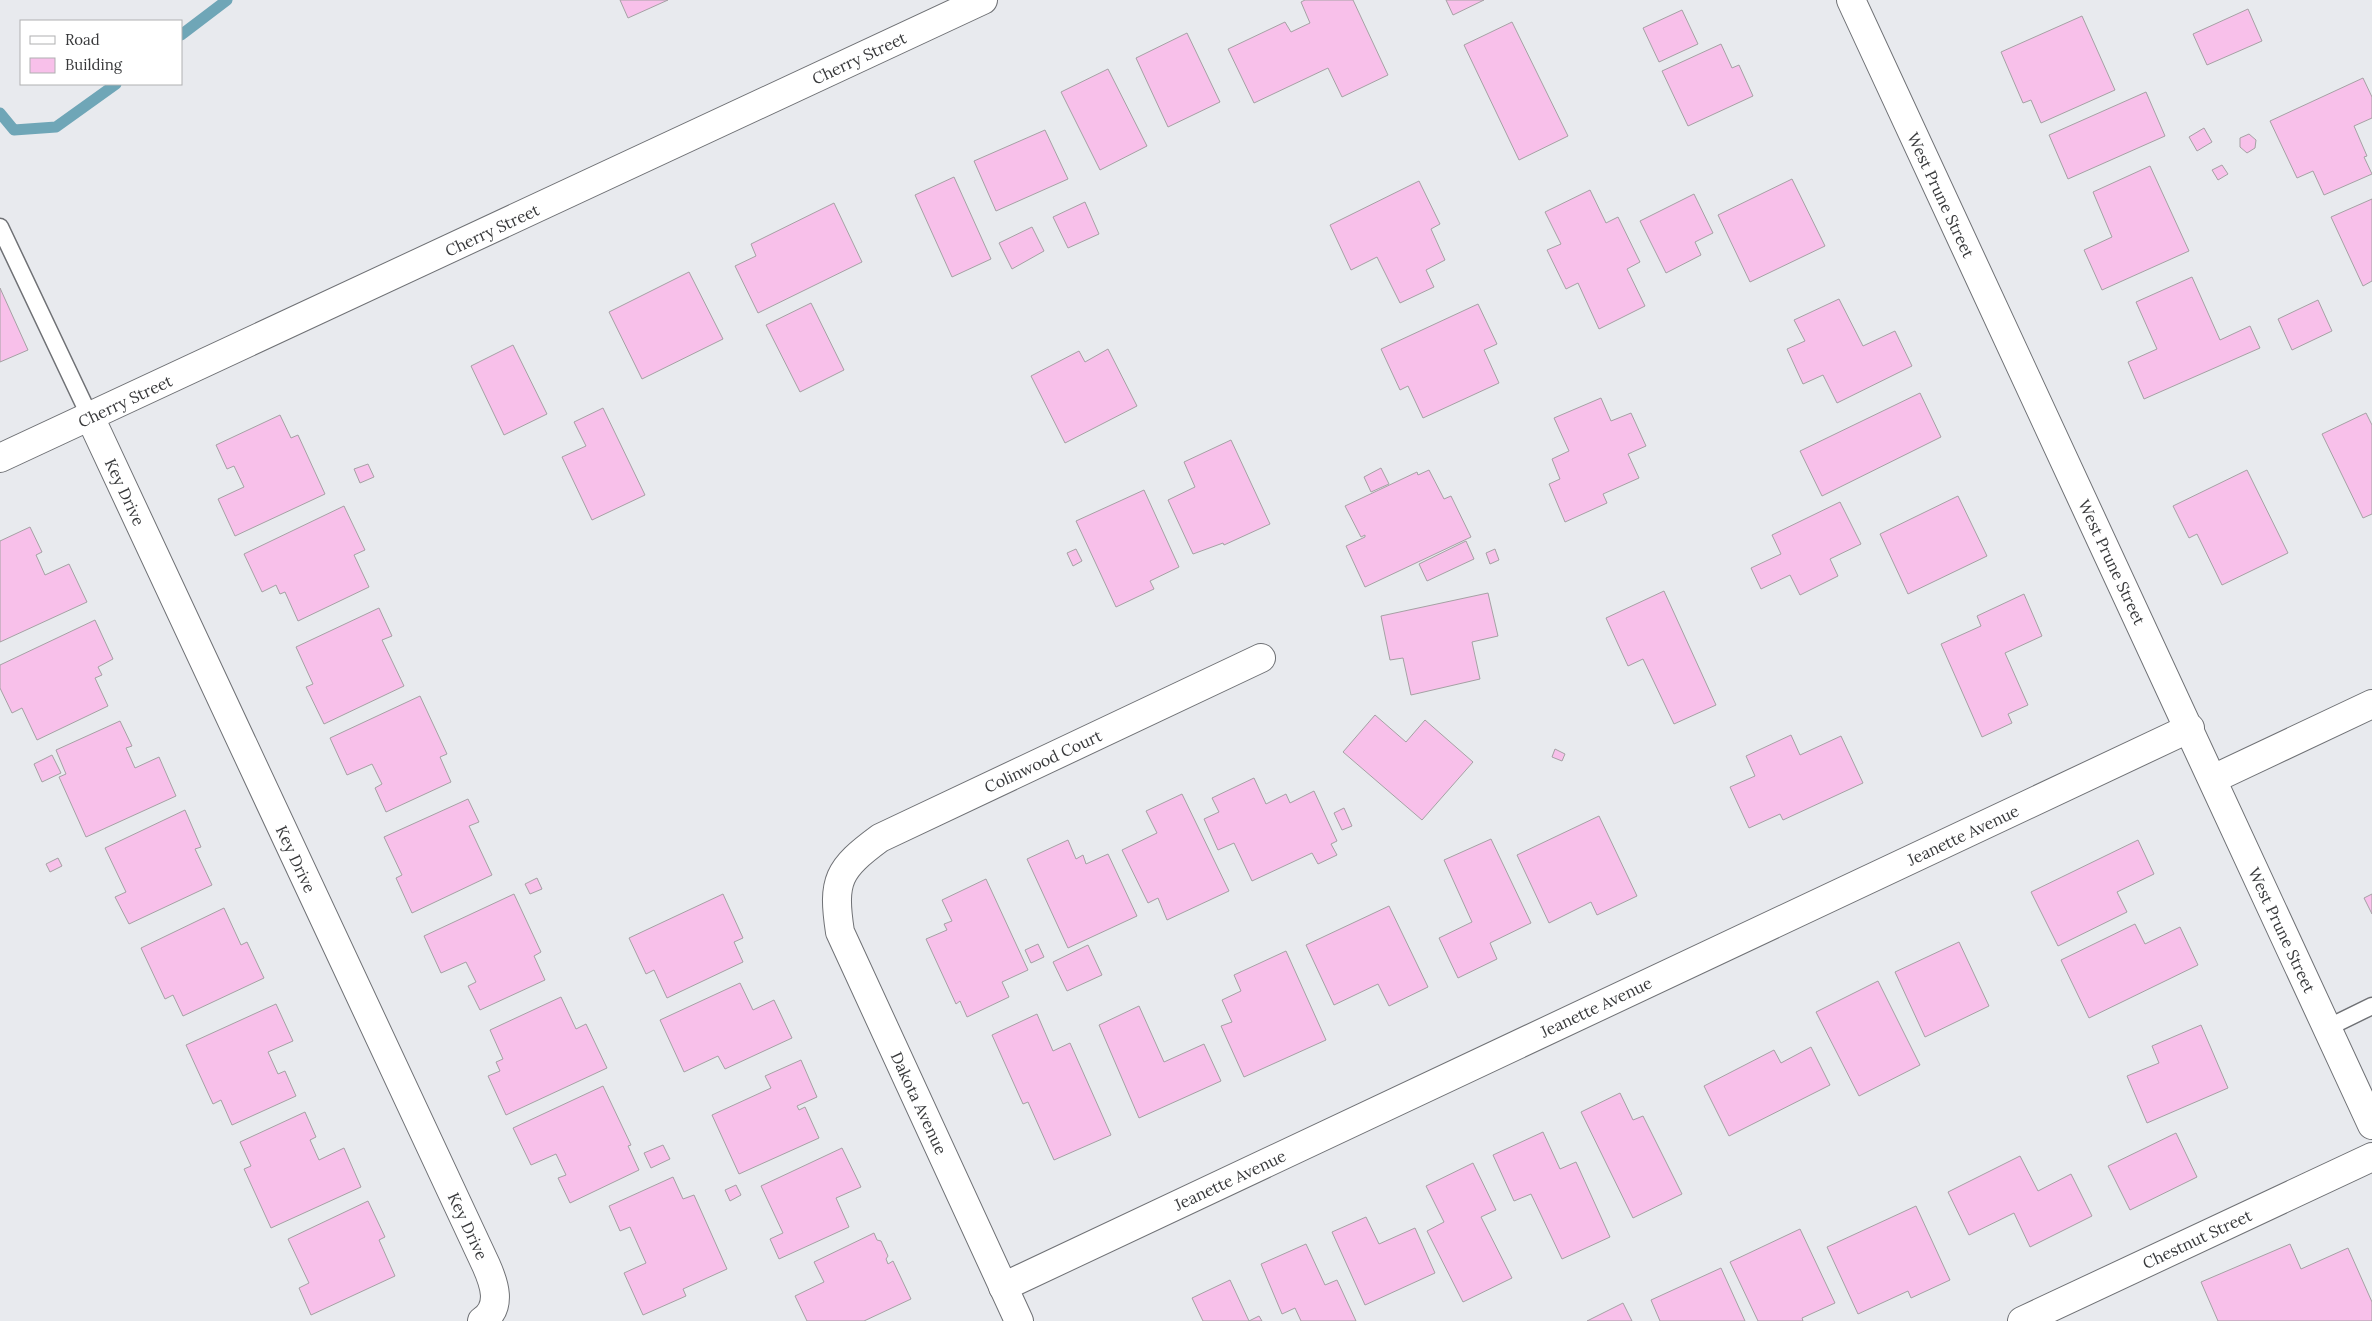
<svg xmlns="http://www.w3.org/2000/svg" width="2372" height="1321" font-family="Lora,serif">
	<rect width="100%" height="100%" fill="#e8eaee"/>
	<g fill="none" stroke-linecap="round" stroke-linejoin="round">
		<g stroke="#6fa6b7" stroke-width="11">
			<path d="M181,35L227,0"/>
			<path d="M0,113L14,130L56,127L116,84"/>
		</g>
	</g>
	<g fill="#f8c0ea" stroke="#a5a1a4">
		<path d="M620,0H668L628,18Z"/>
		<path d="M1305,0H1353L1388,75L1342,97L1328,68L1254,103L1228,49L1285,22L1291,32L1310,23L1301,2Z"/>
		<path d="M1446,0H1484L1453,15Z"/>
		<path d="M2248,9L2262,41L2207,65L2193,34Z"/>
		<path d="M1682,10L1698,44L1659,62L1643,28Z"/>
		<path d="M2082,16L2115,90L2041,123L2031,100L2023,103L2001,52Z"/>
		<path d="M1512,22L1568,136L1519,160L1464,45Z"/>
		<path d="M1187,33L1220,102L1168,127L1136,58Z"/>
		<path d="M1721,44L1732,68L1739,65L1753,96L1688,126L1662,71Z"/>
		<path d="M1108,69L1147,146L1100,170L1061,92Z"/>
		<path d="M2363,78L2372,97V118L2354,126L2367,156L2364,157L2372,174L2324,195L2313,171L2297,178L2270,121Z"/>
		<path d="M2146,92L2165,136L2068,179L2049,135Z"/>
		<path d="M2204,128L2212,142L2197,151L2189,137Z"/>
		<path d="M1045,130L1068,179L996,211L974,161Z"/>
		<path d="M2249,134L2256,140L2255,148L2247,153L2240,147V138Z"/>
		<path d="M2222,165L2228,174L2218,180L2212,170Z"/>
		<path d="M2150,166L2189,251L2102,290L2084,250L2112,237L2093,192Z"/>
		<path d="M954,177L991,259L952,277L915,195Z"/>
		<path d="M1792,179L1825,246L1750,282L1718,215Z"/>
		<path d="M1419,181L1440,224L1431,229L1445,260L1426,270L1434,287L1400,303L1377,257L1351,270L1330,225Z"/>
		<path d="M1590,190L1606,223L1618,217L1640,262L1627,269L1645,306L1599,329L1578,283L1566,289L1547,250L1561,244L1545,212Z"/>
		<path d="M1694,194L1713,233L1695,242L1701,255L1666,273L1640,221Z"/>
		<path d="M2372,199V281L2363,286L2331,217Z"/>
		<path d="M1085,202L1099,234L1068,248L1053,217Z"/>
		<path d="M834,203L862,262L758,313L735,266L756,256L751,244Z"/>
		<path d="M1032,227L1044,251L1012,269L999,243Z"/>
		<path d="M689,272L723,339L642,379L609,312Z"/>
		<path d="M2192,277L2220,340L2250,326L2260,348L2144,399L2128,362L2157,349L2136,302Z"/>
		<path d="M0,288L28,350L0,362Z"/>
		<path d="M1839,299L1863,346L1895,331L1912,366L1837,403L1823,375L1803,384L1787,349L1805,341L1794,320Z"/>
		<path d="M2318,300L2332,331L2292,350L2278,319Z"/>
		<path d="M811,303L844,370L800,392L766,325Z"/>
		<path d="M1478,304L1497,344L1484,350L1499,383L1423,418L1408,386L1400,390L1381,349Z"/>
		<path d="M513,345L547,414L504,435L471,366Z"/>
		<path d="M1108,349L1137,406L1065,443L1031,376L1079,351L1085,362Z"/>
		<path d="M1920,393L1941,437L1822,496L1800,451Z"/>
		<path d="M1601,398L1611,421L1631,413L1646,446L1628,454L1639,478L1603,494L1607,503L1565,522L1549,484L1560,479L1552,459L1569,451L1554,418Z"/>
		<path d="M603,408L645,495L592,520L562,457L586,446L574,422Z"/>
		<path d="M2366,413L2372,425V514L2363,518L2322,434Z"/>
		<path d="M280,415L291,438L298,435L325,494L235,536L218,499L244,487L234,466L227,469L216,445Z"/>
		<path d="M1231,440L1270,524L1224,545L1223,543L1193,554L1168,500L1195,487L1184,462Z"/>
		<path d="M368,464L374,477L360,483L354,469Z"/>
		<path d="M1381,468L1389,484L1371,492L1364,477Z"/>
		<path d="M1429,470L1444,499L1451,496L1471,537L1365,587L1346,546L1365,537V535L1361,537L1345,506L1417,472L1418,475Z"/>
		<path d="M2247,470L2288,553L2222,585L2197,534L2189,538L2173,506Z"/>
		<path d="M1144,490L1179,567L1150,581L1154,589L1116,607L1076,521Z"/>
		<path d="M1958,496L1987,556L1908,594L1880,534Z"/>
		<path d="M1840,502L1861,544L1830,559L1838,576L1800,595L1790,575L1761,589L1751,568L1781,554L1772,535Z"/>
		<path d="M344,506L365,550L354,555L369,587L298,621L285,592L280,594L276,585L262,592L244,554Z"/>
		<path d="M30,527L42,552L36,555L45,575L69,564L87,602L0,642V541Z"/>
		<path d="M1466,541L1474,559L1427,581L1419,564Z"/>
		<path d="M1076,549L1082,561L1073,566L1067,553Z"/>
		<path d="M1495,549L1499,560L1490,564L1486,553Z"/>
		<path d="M1664,591L1716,705L1674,724L1643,659L1628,666L1606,618Z"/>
		<path d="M1488,593L1498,636L1472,642L1480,679L1411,695L1403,658L1390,660L1381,616Z"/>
		<path d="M2024,594L2042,636L2005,653L2028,705L2008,714L2012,723L1982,737L1941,644L1981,626L1977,616Z"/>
		<path d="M379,608L392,636L382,640L404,686L324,724L306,687L313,684L296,647Z"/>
		<path d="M95,620L113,659L98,667L102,675L95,678L108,706L37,740L22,708L12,713L0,688V665Z"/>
		<path d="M420,696L447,754L440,757L451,782L386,812L375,788L382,784L372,764L347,775L330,738Z"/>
		<path d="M1375,715L1406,742L1425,720L1473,762L1422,820L1343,752Z"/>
		<path d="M120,721L132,746L126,748L135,768L159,757L176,796L86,837L59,777L66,774L56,750Z"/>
		<path d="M1791,735L1800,755L1841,736L1863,783L1783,820L1780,814L1749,828L1730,787L1755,776L1746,756Z"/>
		<path d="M1555,749L1565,754L1562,761L1552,757Z"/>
		<path d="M52,755L61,773L42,782L34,764Z"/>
		<path d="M1254,778L1266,804L1286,794L1290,803L1314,791L1337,841L1331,844L1337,855L1318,864L1312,853L1252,881L1234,843L1218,850L1204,819L1219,812L1212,798Z"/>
		<path d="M1182,794L1229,891L1167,920L1158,898L1148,903L1122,850L1157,833L1146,811Z"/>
		<path d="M468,799L479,822L469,826L492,875L412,913L396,878L402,875L384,837Z"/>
		<path d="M1344,808L1352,826L1342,830L1334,813Z"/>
		<path d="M185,810L201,847L195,849L212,885L129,924L115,897L126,892L105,848Z"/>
		<path d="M1599,816L1637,896L1597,915L1591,902L1549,923L1517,855Z"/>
		<path d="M1491,839L1531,923L1490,943L1497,959L1458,978L1439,938L1472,922L1444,860Z"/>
		<path d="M1068,840L1076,859L1083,855L1086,864L1108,854L1137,916L1068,948L1027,859Z"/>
		<path d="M2138,840L2154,874L2117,892L2127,912L2058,946L2031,892Z"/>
		<path d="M58,858L62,866L50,872L46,864Z"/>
		<path d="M537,878L542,889L530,894L525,884Z"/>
		<path d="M986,879L1028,970L1002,982L1009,997L967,1017L960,1001L956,1004L926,939L947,930L944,924L952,921L942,900Z"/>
		<path d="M514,894L541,952L534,956L545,980L480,1010L468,986L476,982L466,962L441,973L424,936Z"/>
		<path d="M723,894L743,938L734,942L743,962L667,998L654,970L646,974L629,938Z"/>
		<path d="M2372,894V914L2364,898Z"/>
		<path d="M1389,906L1428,987L1389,1006L1378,984L1334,1005L1306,945Z"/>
		<path d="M224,908L241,945L247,942L264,978L183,1016L173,995L165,999L141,948Z"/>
		<path d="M2135,924L2145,944L2180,927L2198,965L2089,1018L2061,960Z"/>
		<path d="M1959,942L1989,1006L1925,1037L1895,972Z"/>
		<path d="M1038,944L1044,957L1031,963L1025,950Z"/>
		<path d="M1088,945L1102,975L1067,991L1053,962Z"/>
		<path d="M1286,951L1326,1040L1244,1077L1221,1026L1232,1022L1222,1000L1241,991L1234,975Z"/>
		<path d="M1878,981L1920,1065L1859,1096L1816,1012Z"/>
		<path d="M740,983L753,1010L774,1000L792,1038L725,1069L718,1056L684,1072L660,1020Z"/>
		<path d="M561,997L576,1029L586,1024L607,1068L506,1115L488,1076L500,1071L496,1062L503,1059L490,1030Z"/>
		<path d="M276,1004L293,1041L268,1052L278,1074L285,1071L296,1096L232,1125L221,1100L213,1104L186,1045Z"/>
		<path d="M1139,1006L1164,1062L1204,1044L1221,1081L1139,1118L1099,1025Z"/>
		<path d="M1037,1014L1053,1051L1070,1043L1111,1135L1054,1160L1028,1102L1023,1104L992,1035Z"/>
		<path d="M2201,1025L2228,1088L2147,1123L2127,1076L2159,1063L2152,1046Z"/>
		<path d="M1811,1047L1830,1085L1729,1136L1704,1086L1774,1050L1781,1063Z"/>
		<path d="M801,1060L817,1097L797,1106L799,1110L805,1107L819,1138L739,1174L712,1115L771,1088L765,1076Z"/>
		<path d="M603,1086L631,1145L628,1146L639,1170L570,1203L558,1178L566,1175L556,1154L531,1165L513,1128Z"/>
		<path d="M1620,1093L1633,1120L1643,1116L1682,1194L1633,1218L1581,1112Z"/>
		<path d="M305,1112L316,1137L310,1140L319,1160L344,1148L361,1187L271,1228L244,1169L251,1166L240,1142Z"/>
		<path d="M1543,1132L1560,1169L1576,1162L1610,1237L1562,1259L1531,1194L1514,1201L1493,1155Z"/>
		<path d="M2176,1133L2197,1177L2130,1210L2108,1166Z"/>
		<path d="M663,1145L670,1159L651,1168L644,1153Z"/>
		<path d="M842,1148L861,1187L836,1198L849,1227L779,1259L770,1239L783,1233L761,1186Z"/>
		<path d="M2020,1156L2038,1191L2071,1174L2092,1216L2030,1247L2014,1213L1969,1235L1948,1192Z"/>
		<path d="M1473,1163L1496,1210L1481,1217L1512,1278L1463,1302L1427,1231L1444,1222L1426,1186Z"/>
		<path d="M673,1177L683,1199L694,1195L727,1269L683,1289L686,1296L643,1315L624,1273L646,1263L630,1227L620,1231L609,1206Z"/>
		<path d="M736,1185L741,1195L730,1201L725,1190Z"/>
		<path d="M368,1201L385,1237L379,1240L395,1276L311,1315L299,1288L309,1283L288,1239Z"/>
		<path d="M1916,1206L1950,1280L1911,1298L1908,1291L1858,1314L1827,1247Z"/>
		<path d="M1366,1217L1379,1244L1415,1228L1435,1273L1365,1305L1332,1232Z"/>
		<path d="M1800,1229L1835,1303L1802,1318L1803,1321H1758L1730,1262Z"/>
		<path d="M874,1233L877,1240L881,1241L888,1256L886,1259L888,1264L893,1261L911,1299L864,1321H807L795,1296L824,1282L814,1262Z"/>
		<path d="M1306,1244L1325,1285L1337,1280L1356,1321H1301L1295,1308L1282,1314L1261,1264Z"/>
		<path d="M2290,1244L2301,1269L2348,1248L2372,1302V1321H2218L2201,1282Z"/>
		<path d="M1721,1268L1745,1321H1660L1651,1300Z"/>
		<path d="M1230,1280L1249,1321L1259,1316L1262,1321H1203L1192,1298Z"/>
		<path d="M1623,1303L1632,1321H1587Z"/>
	</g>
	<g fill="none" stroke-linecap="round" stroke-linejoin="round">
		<defs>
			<g id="service">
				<path d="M0,227L90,417"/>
				<path d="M2327,1028L2372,1006"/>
			</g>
			<g id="minor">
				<path d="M1851,0L2372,1125"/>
				<path d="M90,417L486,1265C494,1283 503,1307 482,1321"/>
				<path d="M0,458L983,0"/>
				<path d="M2213,779L2372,704"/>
				<path d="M1003,1287L2190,728"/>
				<path d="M1019,1321L840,932C832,880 838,869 880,838L1261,658"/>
				<path d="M2022,1321L2372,1157"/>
			</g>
		</defs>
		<use href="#service" stroke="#6f7175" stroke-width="19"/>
		<use href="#minor" stroke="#6f7175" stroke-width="30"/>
		<use href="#service" stroke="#fff" stroke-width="16"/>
		<use href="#minor" stroke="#fff" stroke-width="28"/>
	</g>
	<g text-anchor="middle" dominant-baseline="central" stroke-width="4" stroke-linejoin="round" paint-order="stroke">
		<g font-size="16" fill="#38393b" stroke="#fff">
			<text transform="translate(859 58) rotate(-25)">Cherry Street</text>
			<text transform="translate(1941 195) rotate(65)">West Prune Street</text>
			<text transform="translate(492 230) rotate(-25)">Cherry Street</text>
			<text transform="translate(125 401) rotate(-25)">Cherry Street</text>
			<text transform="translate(125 492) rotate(65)">Key Drive</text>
			<text transform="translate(2112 562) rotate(65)">West Prune Street</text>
			<text transform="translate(1043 761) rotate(-25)">Colinwood Court</text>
			<text transform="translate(1963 835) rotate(-25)">Jeanette Avenue</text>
			<text transform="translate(296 859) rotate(65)">Key Drive</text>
			<text transform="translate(2282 930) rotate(65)">West Prune Street</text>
			<text transform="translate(1596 1007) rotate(-25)">Jeanette Avenue</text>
			<text transform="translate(919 1103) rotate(65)">Dakota Avenue</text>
			<text transform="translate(1230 1180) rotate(-25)">Jeanette Avenue</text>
			<text transform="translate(468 1226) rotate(65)">Key Drive</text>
			<text transform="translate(2197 1239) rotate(-25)">Chestnut Street</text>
		</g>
	</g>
	<rect x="20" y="20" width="162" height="65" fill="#ffffff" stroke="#afb0b1"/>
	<rect x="30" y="36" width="25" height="8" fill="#ffffff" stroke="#afb0b1"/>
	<text x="65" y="45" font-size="15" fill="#38393b">Road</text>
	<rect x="30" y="58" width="25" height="15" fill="#f8c0ea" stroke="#afb0b1"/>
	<text x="65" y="70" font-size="15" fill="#38393b">Building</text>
</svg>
